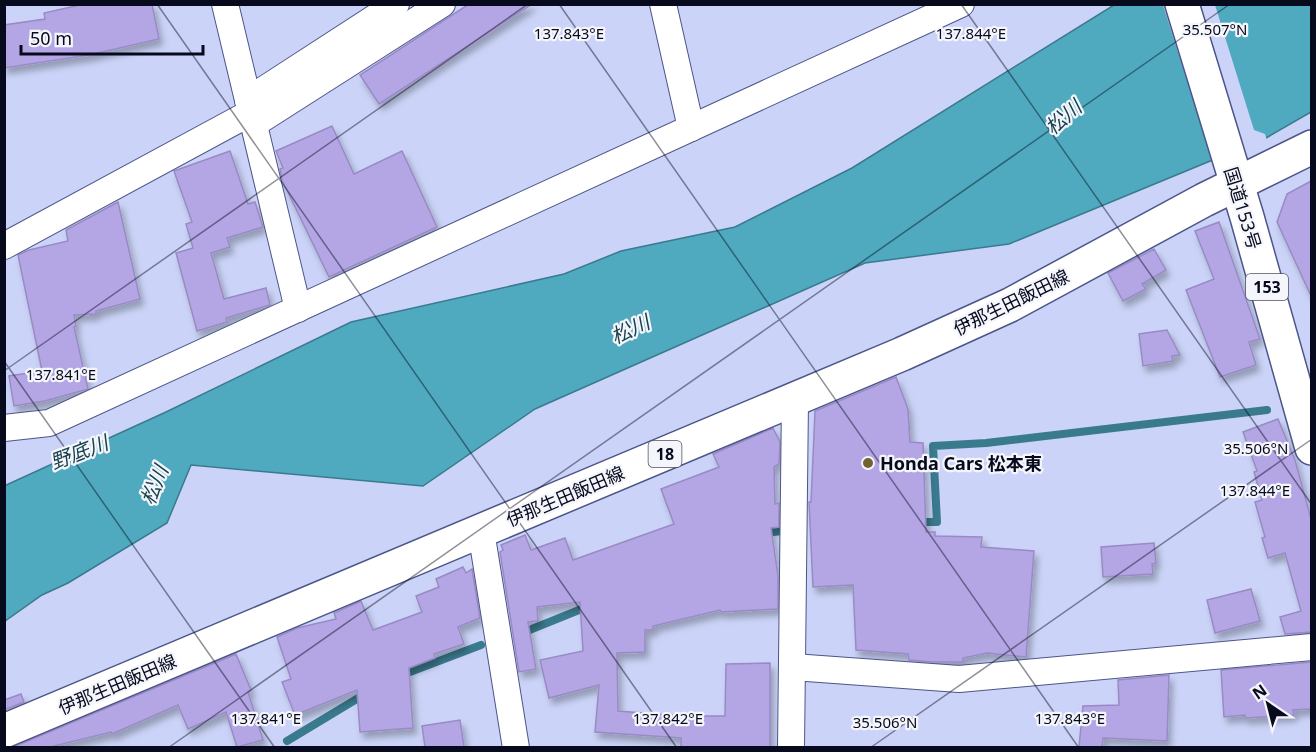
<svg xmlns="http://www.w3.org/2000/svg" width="1316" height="752" font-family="'Noto Sans','Noto Sans JP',sans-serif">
	<defs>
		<filter id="shadow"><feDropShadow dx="3.5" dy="6" stdDeviation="3" flood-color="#0004"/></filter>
	</defs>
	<rect width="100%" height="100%" fill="#cbd4f8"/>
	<path fill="#50aabf" stroke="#3a7a8e" stroke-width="1.5" d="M1114,5H1311V112L1266,138L1009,244L865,263L535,409L423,486L191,465L167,523L68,583L42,595L5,621L4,486L166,412L351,322L564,274L621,251L735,227L852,168Z"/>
	<path fill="#cbd4f8" d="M1163,5H1215L1254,130L1265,134L1267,141L1213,163Z"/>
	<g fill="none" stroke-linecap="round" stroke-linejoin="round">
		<g stroke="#3a7a8e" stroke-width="8">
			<path d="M917,522H937L933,446L986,443L1267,410"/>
			<path d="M762,533L783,531"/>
			<path d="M522,633L589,606"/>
			<path d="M402,675L481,645"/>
			<path d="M287,741L365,694"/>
		</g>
	</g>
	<g fill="#b4a5e4" stroke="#988bc4" stroke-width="1.5" filter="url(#shadow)">
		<path d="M84,4H152L159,39L89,55L4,68V25L45,19L44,13Z"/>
		<path d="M469,4H532L379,104L360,75Z"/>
		<path d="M332,126L354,174L402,151L437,227L329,277L282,180L280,169L283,168L276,151Z"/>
		<path d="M230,151L248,204L255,202L263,227L227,238L230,247L211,253L224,299L266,288L270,305L226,318L227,322L197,331L176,253L193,248L186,224L192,222L174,171Z"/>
		<path d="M1311,181V296L1277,222L1287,194Z"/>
		<path d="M118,202L140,299L96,311V314L74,315L76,326L74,327L88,389L45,401L14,406L9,376L42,371L18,255L29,250L68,241L66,230Z"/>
		<path d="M1219,222L1260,339L1249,342L1256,365L1220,377L1186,290L1214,279L1195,231Z"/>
		<path d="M1154,249L1166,270L1142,284L1146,289L1123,301L1108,273Z"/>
		<path d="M1167,330L1180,355L1172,356L1173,361L1143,366L1139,334Z"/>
		<path d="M896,377L908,409L910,442L923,443L926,532H935V536L982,537L981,547L1034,551L1026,657L987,653L963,658V662H932L909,660L908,654L856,650L853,585L813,587L809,502H811L815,411Z"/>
		<path d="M1278,419L1295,460L1311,519V632L1285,634L1280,617L1301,611L1285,553L1268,558L1262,538L1265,537L1255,502L1262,500L1254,472L1257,471L1243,432Z"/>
		<path d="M773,428L780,442L779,464L774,467L775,504L779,503V527L771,528L778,576V609L721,612L720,610L653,626V630H645V652L617,653L618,711L682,716H725L726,664L770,663V747H681V738L595,732L599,685L549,698L540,660L583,651L580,602L537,607L538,621L528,622L536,669L519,672L500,552L503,550L501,545L525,535L531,550L565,538L573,560L674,524L661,489L719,467L713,454Z"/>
		<path d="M1154,543L1156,563L1152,564L1153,574L1103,577L1101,547Z"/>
		<path d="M463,567L466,573L472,569L480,618L458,627L464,644L434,654L435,658L409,668L413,728L360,732L357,690L295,715L282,682L291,679L277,637L297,628L336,619L334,613L361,601L373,630L422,612L416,596L439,587L436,579Z"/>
		<path d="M1251,589L1260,621L1215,633L1207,600Z"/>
		<path d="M236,654L251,690L248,692L263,740L237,747L226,712L188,729L178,705L112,734L111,732L50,747H13Z"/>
		<path d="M1311,662V709L1293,710L1294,715L1245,718V715L1224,717L1221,670Z"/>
		<path d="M1169,675L1167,741L1103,738L1102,747H1079L1083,706L1119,705L1118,680Z"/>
		<path d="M21,694L24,702L4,710V700Z"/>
		<path d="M460,720L464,747H425L422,726Z"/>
	</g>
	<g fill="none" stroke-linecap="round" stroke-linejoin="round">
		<defs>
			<g id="street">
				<path d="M225,4L298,309"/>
				<path d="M663,4L691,128"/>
				<path d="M248,100L396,4"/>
				<path d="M254,124L442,4"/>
				<path d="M4,246L252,112"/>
				<path d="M4,428L49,423L961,4"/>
				<path d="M481,531L516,748"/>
				<path d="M793,667L959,679L1312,647"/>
				<path d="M791,748L795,400"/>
			</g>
			<path id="primary" d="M4,731L902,354L1010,305L1204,200L1312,147"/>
			<path id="highway" d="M1182,4L1247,217L1312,448"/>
		</defs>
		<use href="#street" stroke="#4c5589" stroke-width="28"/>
		<use href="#primary" stroke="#4c5589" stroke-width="36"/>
		<use href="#highway" stroke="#4c5589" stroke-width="36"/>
		<use href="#street" stroke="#fff" stroke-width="26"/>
		<use href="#primary" stroke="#fff" stroke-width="33"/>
		<use href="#highway" stroke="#fff" stroke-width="33"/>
	</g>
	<path fill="none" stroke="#07091d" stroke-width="1.5" stroke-opacity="0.45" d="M157,4L677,748M559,4L1079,748M961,4L1312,505M4,361L275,748M4,371L528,4M168,748L1230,4M870,748L1312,439"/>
	<circle fill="#706330" stroke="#f4f6fc" stroke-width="2" cx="868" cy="463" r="6"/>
	<g text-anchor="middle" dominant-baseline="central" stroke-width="4.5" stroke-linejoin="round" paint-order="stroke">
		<g fill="#f4f6fc" stroke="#4e5060" stroke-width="1.5">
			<rect x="1246" y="274" width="42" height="26" rx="4.5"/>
			<rect x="648.5" y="441" width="33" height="26" rx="4.5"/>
		</g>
		<g font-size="16" font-weight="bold" fill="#07091d">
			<text x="1267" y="287">153</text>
			<text x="665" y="454">18</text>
		</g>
		<g font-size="18" fill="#07091d" stroke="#f4f6fc">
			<text transform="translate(1243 208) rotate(73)">国道153号</text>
			<text transform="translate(1011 302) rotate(-26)">伊那生田飯田線</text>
			<text transform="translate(565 496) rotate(-23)">伊那生田飯田線</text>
			<text transform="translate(117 684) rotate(-23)">伊那生田飯田線</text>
		</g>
		<g font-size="18" font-weight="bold" fill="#07091d" stroke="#f4f6fc" text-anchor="start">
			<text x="880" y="463">Honda Cars 松本東</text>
		</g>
		<g font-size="20" font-style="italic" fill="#17404a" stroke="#f4f6fc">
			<text transform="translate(1063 117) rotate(-41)">松川</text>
			<text transform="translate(630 329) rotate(-25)">松川</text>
			<text transform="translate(79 452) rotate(-21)">野底川</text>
			<text transform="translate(154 485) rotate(-68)">松川</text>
		</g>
	</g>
	<g font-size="15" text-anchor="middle" fill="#07091d" stroke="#f4f6fc" stroke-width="4.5" stroke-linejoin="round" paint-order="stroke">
		<text x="1215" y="35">35.507°N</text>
		<text x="971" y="39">137.844°E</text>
		<text x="569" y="39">137.843°E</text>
		<text x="61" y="380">137.841°E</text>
		<text x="1256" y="454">35.506°N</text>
		<text x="1255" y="496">137.844°E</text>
		<text x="266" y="724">137.841°E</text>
		<text x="668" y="724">137.842°E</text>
		<text x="1070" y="724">137.843°E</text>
		<text x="885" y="728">35.506°N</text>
	</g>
	<rect width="1316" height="752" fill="none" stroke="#07091d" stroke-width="12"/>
	<g transform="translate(1268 704) rotate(325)" stroke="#f4f6fc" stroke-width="4.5" paint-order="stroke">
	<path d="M0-4.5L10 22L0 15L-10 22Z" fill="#07091d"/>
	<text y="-9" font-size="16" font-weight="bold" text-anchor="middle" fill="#07091d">N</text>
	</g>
	<path d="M21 45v9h182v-9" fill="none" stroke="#07091d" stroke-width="3"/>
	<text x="30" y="45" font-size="18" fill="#07091d" stroke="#f4f6fc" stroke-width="4.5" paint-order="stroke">50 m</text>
</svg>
